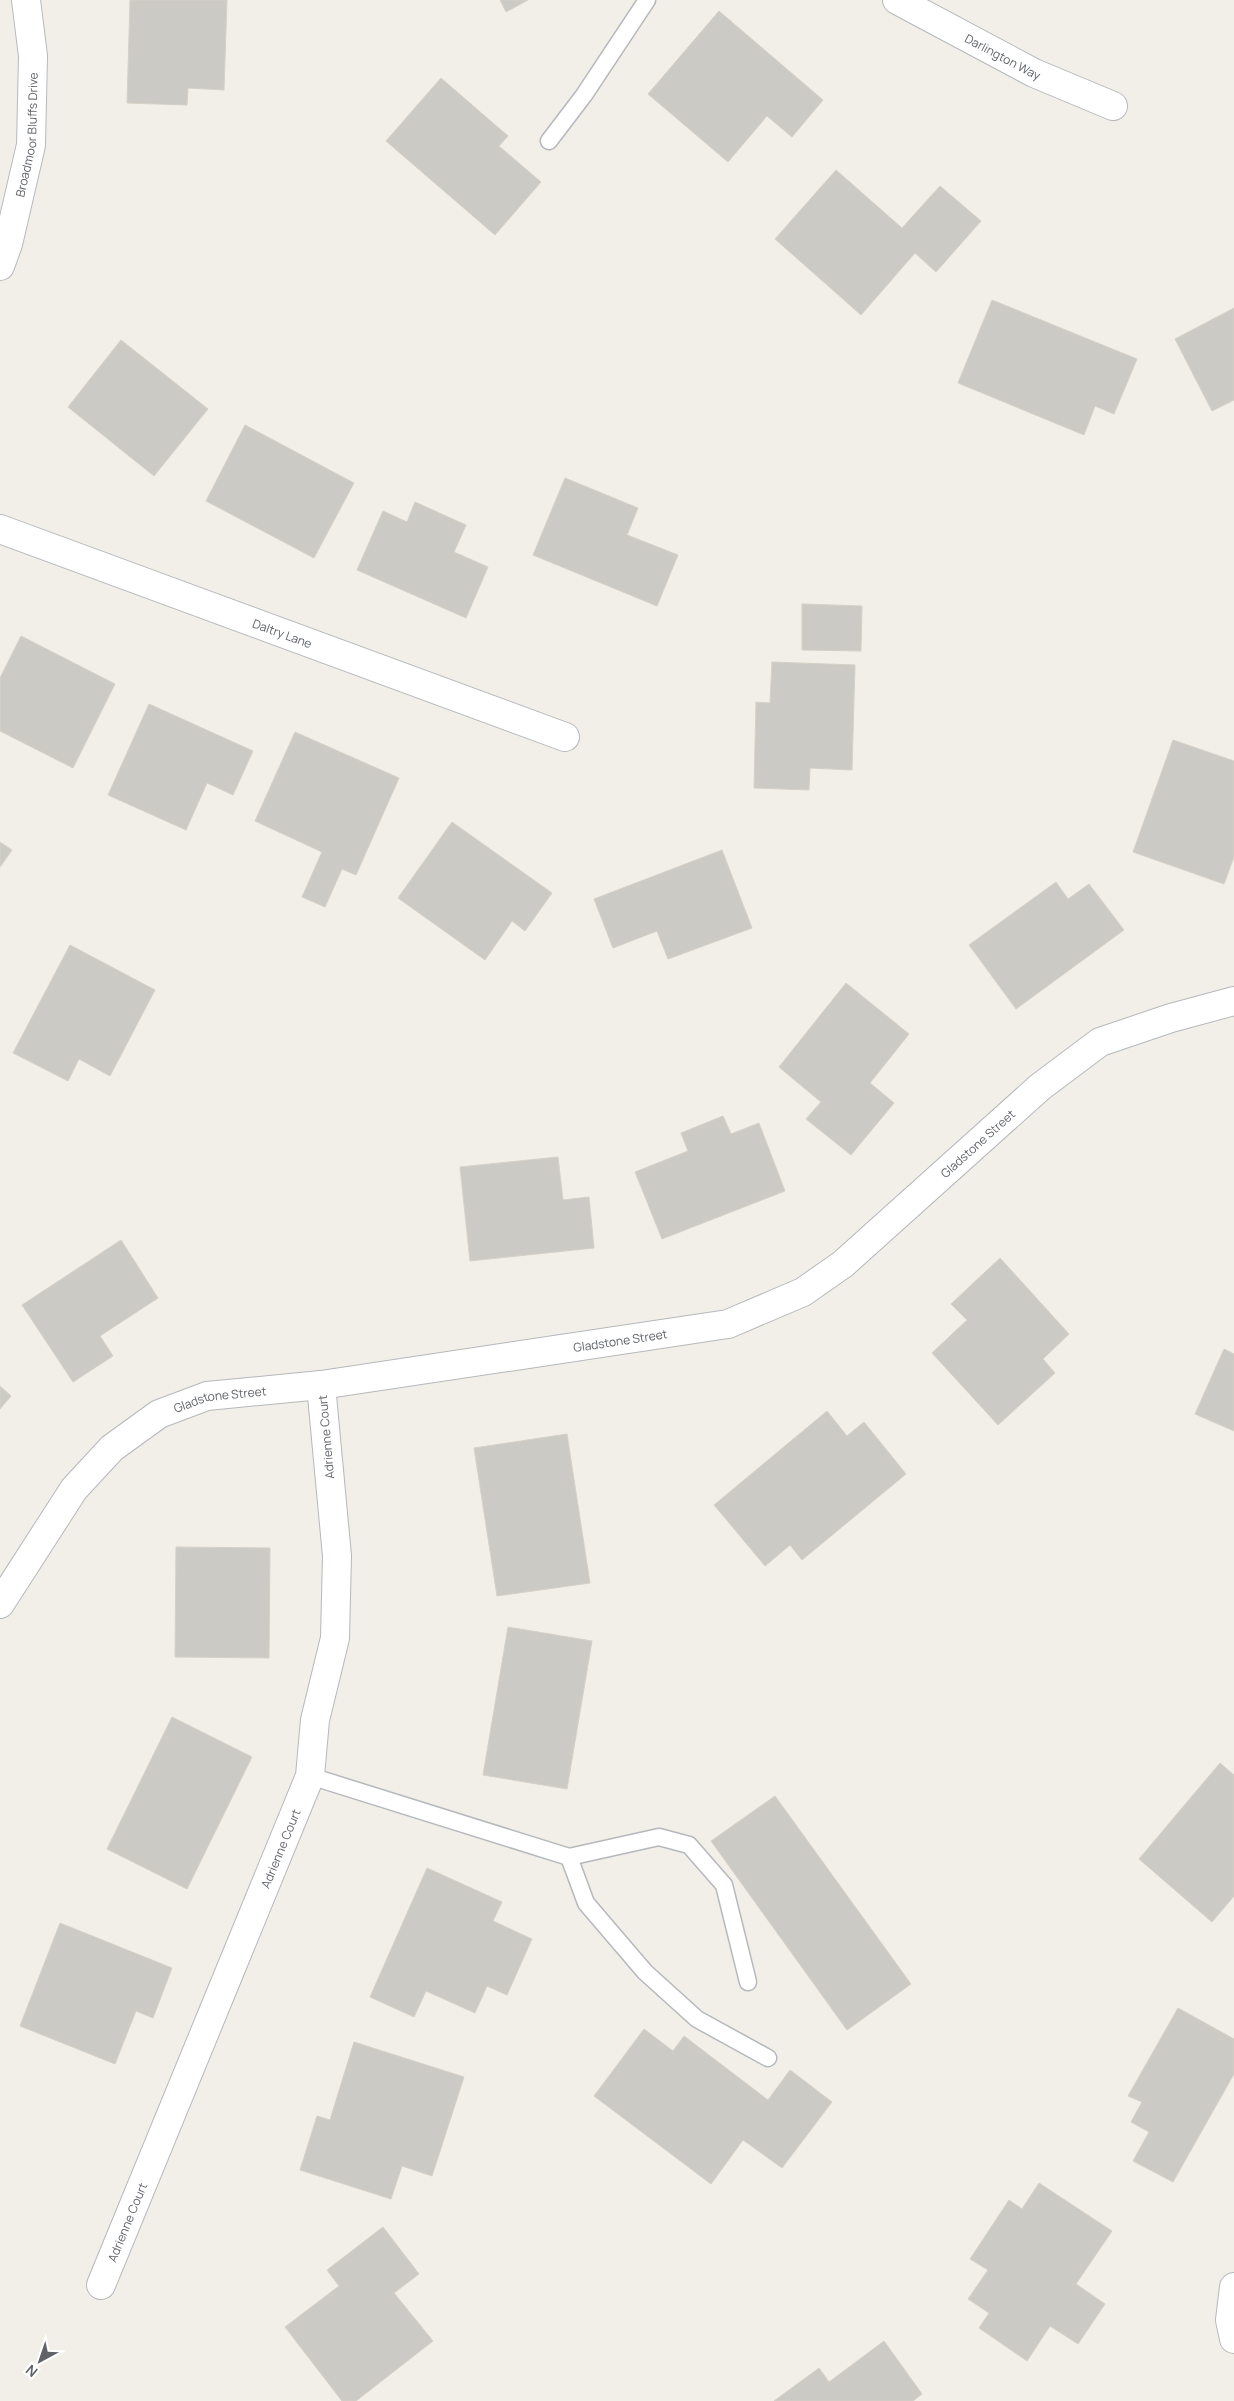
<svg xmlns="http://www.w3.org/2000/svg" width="1234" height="2401" font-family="Manrope,sans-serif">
	<rect width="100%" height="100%" fill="#f1efe8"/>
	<g fill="#cccac5" stroke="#d6d1c6">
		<path d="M130,0H227L224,90L188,88L187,105L127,103Z"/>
		<path d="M500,0H528L506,12Z"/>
		<path d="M719,11L823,100L792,137L767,116L728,162L648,94Z"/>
		<path d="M441,78L508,136L499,146L541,182L495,235L386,141Z"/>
		<path d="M836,170L902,228L940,186L981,221L936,272L915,253L861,315L775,239Z"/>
		<path d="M992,300L1137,359L1114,414L1095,406L1084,435L958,383Z"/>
		<path d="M1234,308V400L1212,411L1175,339Z"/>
		<path d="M121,340L208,409L154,476L68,407Z"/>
		<path d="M245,425L354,483L314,558L206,501Z"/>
		<path d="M565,478L638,508L627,535L678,555L657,606L533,555Z"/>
		<path d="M415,502L466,525L454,552L488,567L466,618L357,570L383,511L407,522Z"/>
		<path d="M802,604L862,606L861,651L802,650Z"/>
		<path d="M21,636L115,684L73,768L0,731V678Z"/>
		<path d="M772,662L855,665L852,770L810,768L809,790L754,788L756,702L770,703Z"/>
		<path d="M149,704L253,751L233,795L207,783L186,830L108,795Z"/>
		<path d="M295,732L399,778L356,875L342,869L325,907L302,897L322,852L255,821Z"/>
		<path d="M1173,740L1234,761V857L1224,884L1133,852Z"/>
		<path d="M452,822L552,893L525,931L512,921L485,960L398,898Z"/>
		<path d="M0,842L12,850L0,867Z"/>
		<path d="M722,850L752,928L668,959L657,931L613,948L594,899Z"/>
		<path d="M1056,882L1068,899L1089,884L1124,930L1016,1009L969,945Z"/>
		<path d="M70,945L155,990L110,1076L79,1059L68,1081L13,1053Z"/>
		<path d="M846,983L909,1034L870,1083L894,1103L851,1155L806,1119L821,1102L779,1067Z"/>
		<path d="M723,1116L731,1134L759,1123L785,1191L662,1239L635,1172L688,1151L681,1133Z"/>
		<path d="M558,1157L563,1200L589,1197L594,1248L470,1261L460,1167Z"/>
		<path d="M121,1240L158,1298L100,1336L113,1356L73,1382L22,1305Z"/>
		<path d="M1000,1258L1069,1334L1043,1359L1055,1373L998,1425L932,1353L967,1320L951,1304Z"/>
		<path d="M1224,1349L1234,1354V1431L1195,1414Z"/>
		<path d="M0,1386L11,1396L0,1409Z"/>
		<path d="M827,1411L847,1436L864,1422L906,1474L802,1560L790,1545L765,1566L714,1505Z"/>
		<path d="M567,1434L590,1583L497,1596L474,1448Z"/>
		<path d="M176,1547L270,1548L269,1658L175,1657Z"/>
		<path d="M508,1627L592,1641L567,1789L483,1775Z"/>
		<path d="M172,1717L252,1757L187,1889L107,1849Z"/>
		<path d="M1220,1763L1234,1775V1896L1212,1922L1139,1859Z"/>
		<path d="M775,1796L911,1984L847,2030L711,1841Z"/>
		<path d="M427,1868L502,1902L493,1921L532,1939L507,1995L487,1986L475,2013L426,1991L414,2017L370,1997Z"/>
		<path d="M60,1923L172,1968L153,2018L136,2011L115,2064L20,2026Z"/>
		<path d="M1178,2008L1234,2039V2074L1173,2182L1133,2161L1149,2132L1131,2122L1142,2102L1128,2096Z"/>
		<path d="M644,2029L673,2051L684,2036L768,2100L790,2070L832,2102L782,2168L743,2140L711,2184L594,2096Z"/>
		<path d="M354,2042L464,2077L432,2176L402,2166L391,2199L300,2170L317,2116L330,2120Z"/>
		<path d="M1039,2183L1112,2231L1076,2284L1105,2304L1078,2344L1050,2326L1027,2361L979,2328L989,2313L968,2299L988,2270L970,2259L1009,2200L1022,2209Z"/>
		<path d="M383,2227L419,2274L394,2293L433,2341L356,2401H342L285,2327L339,2286L327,2270Z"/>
		<path d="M884,2341L922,2394L913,2401H774L819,2368L829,2382Z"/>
	</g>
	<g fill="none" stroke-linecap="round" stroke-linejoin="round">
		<defs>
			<g id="lane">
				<path d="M549,141L584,95L647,0"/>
				<path d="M310,1776L569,1857L586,1903L645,1972L697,2019L768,2058"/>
				<path d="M569,1857L659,1837L689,1845L724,1885L748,1982"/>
			</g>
			<g id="street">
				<path id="s1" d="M897,0L1034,73L1113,106"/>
				<path id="s2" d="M0,529L565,737"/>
				<path id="s3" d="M0,1604L74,1489L112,1448L159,1414L207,1396L321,1385L728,1324L803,1292L843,1264L1040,1087L1100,1042L1171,1018L1234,1001"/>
				<path id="s4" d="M101,2285L310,1776L315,1720L335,1638L337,1556L321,1385"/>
				<path d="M1234,2287L1230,2320L1234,2339"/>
			</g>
			<g id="secondary">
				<path id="s5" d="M0,266L8,244L31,145L33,56L26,0"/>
			</g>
		</defs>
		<use href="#lane" stroke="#b5b8bc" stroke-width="19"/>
		<use href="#street" stroke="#b5b8bc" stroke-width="30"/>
		<use href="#secondary" stroke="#b6babf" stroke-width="30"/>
		<use href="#lane" stroke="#fff" stroke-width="16"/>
		<use href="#street" stroke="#fff" stroke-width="28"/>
		<use href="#secondary" stroke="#fff" stroke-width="28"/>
	</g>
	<g text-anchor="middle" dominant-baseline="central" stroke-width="4" stroke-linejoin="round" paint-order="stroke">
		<g font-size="12" fill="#5f6368" stroke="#fff">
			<text stroke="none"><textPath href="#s1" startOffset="120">Darlington Way</textPath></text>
			<text stroke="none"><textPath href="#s5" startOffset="135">Broadmoor Bluffs Drive</textPath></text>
			<text stroke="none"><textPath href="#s2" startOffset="301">Daltry Lane</textPath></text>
			<text stroke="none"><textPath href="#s3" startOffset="1139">Gladstone Street</textPath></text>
			<text stroke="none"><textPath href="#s3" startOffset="719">Gladstone Street</textPath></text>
			<text stroke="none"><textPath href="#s3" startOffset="314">Gladstone Street</textPath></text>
			<text transform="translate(326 1437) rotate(-95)">Adrienne Court</text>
			<text stroke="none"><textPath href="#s4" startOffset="472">Adrienne Court</textPath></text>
			<text stroke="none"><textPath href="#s4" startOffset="68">Adrienne Court</textPath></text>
		</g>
	</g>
	<g transform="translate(40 2361) rotate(220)" stroke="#ffffff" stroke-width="4" paint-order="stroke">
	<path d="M0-4L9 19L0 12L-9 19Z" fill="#5f6368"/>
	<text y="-8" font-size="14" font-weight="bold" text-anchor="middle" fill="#5f6368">N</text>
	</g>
</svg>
